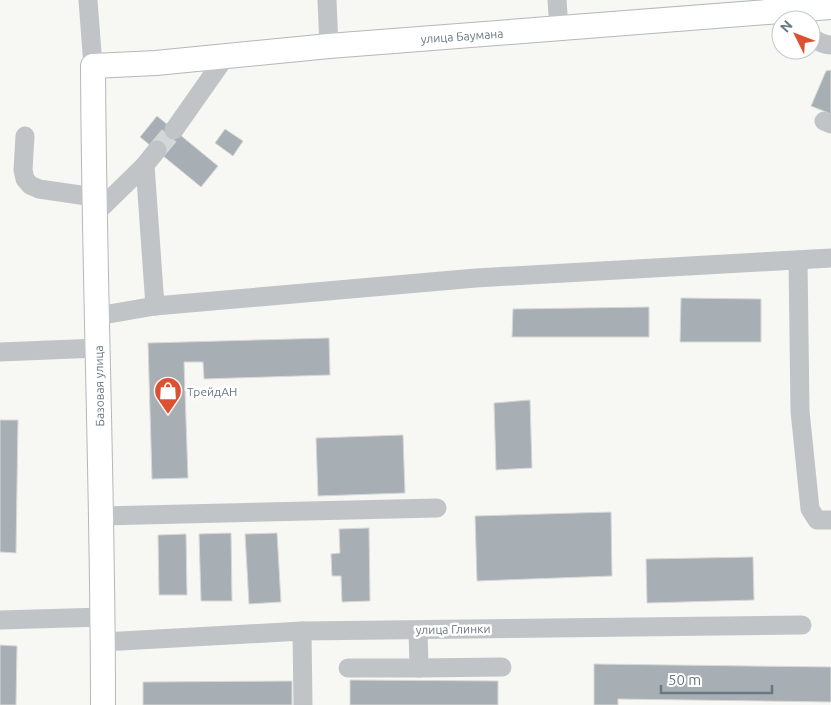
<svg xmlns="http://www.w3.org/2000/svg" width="831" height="705" font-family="Ubuntu,sans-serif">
	<rect width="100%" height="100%" fill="#f7f7f4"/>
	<g fill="#a7afb4" stroke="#d8d8d6">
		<path d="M831,70V114L811,106L826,71Z"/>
		<path d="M157,116L218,166L201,187L140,137Z"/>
		<path d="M225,129L243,141L233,156L215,143Z"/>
		<path d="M681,298L761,299V342H680Z"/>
		<path d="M649,307V337H512L513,309Z"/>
		<path d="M329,338L330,375L204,379L203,362H184L188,478L152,479L148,343Z"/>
		<path d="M530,400L532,468L496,470L494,403Z"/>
		<path d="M0,420H18L16,553L0,552Z"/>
		<path d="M403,435L405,493L318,496L316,438Z"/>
		<path d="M611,512L612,576L477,581L475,516Z"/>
		<path d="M369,528L370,601L342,602L341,576H332L331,554L340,553L339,529Z"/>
		<path d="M231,533L232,601H201L199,534Z"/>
		<path d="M277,533L281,602L249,604L245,534Z"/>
		<path d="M186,534L187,595H159L158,535Z"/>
		<path d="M753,557L754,600L647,603L646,559Z"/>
		<path d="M0,645L17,646L16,705H0Z"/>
		<path d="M594,664L831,667V702L618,699V705H594Z"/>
		<path d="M350,680L498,681V705H350Z"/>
		<path d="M292,681V705H143V682Z"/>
	</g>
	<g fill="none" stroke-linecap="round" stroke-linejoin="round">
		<path stroke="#d3d7d8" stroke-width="19" stroke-dasharray="19 9" stroke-linecap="butt" d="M157,150L174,130"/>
		<defs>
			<path id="major" d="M103,705C103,492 94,279 93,66L156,63L329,46L831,7"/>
		</defs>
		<use href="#major" stroke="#b3b8bb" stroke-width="26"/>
		<g stroke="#c0c4c7" stroke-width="19">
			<path d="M88,0L93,66"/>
			<path d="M327,0L329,46"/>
			<path d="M557,0L559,29"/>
			<path d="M811,37C816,41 825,45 831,45"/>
			<path d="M824,121L831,124"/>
			<path d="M174,130L226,56"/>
			<path d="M25,136L23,170L25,179L30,185L39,189L94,197"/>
			<path d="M145,165L155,306"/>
			<path d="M95,214L145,165L157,150"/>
			<path d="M798,260L800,411L810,509L817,520H831"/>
			<path d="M97,316L155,306L476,278L831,258"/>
			<path d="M0,352L98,348"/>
			<path d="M101,516L437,508"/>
			<path d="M0,620L103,617"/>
			<path d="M302,631L303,705"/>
			<path d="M103,642L302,631L802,625"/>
			<path d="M348,668H419L418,630"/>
			<path d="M419,668L502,667"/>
		</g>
		<use href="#major" stroke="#fff" stroke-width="24"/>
	</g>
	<defs>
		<symbol id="shop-pin" viewBox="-11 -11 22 30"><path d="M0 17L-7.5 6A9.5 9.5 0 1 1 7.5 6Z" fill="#da5231" stroke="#fff"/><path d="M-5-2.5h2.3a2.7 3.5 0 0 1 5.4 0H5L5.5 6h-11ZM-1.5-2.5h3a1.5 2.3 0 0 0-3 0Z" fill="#fff"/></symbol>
	</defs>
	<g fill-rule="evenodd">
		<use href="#shop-pin" x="152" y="375" width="32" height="43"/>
	</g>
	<g text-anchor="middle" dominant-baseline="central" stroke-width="5" stroke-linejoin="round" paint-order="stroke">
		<g font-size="12" fill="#677883" stroke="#fff">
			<text transform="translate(462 36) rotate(-4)">улица Баумана</text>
			<text transform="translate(99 386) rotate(-91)">Базовая улица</text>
			<text transform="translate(453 629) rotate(-1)">улица Глинки</text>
		</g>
		<g font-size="12" fill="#677883" stroke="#fff" text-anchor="start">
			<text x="187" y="391">ТрейдАН</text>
		</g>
	</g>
	<g transform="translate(796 35) rotate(312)"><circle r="24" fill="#ffffff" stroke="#c2c9cd"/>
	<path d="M0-4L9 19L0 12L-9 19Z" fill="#da5231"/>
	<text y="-8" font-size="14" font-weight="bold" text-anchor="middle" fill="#677883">N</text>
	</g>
	<path d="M661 685v8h111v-8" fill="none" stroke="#677883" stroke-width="2.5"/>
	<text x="668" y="685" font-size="15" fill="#677883" stroke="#ffffff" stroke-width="4" paint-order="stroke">50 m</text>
</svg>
